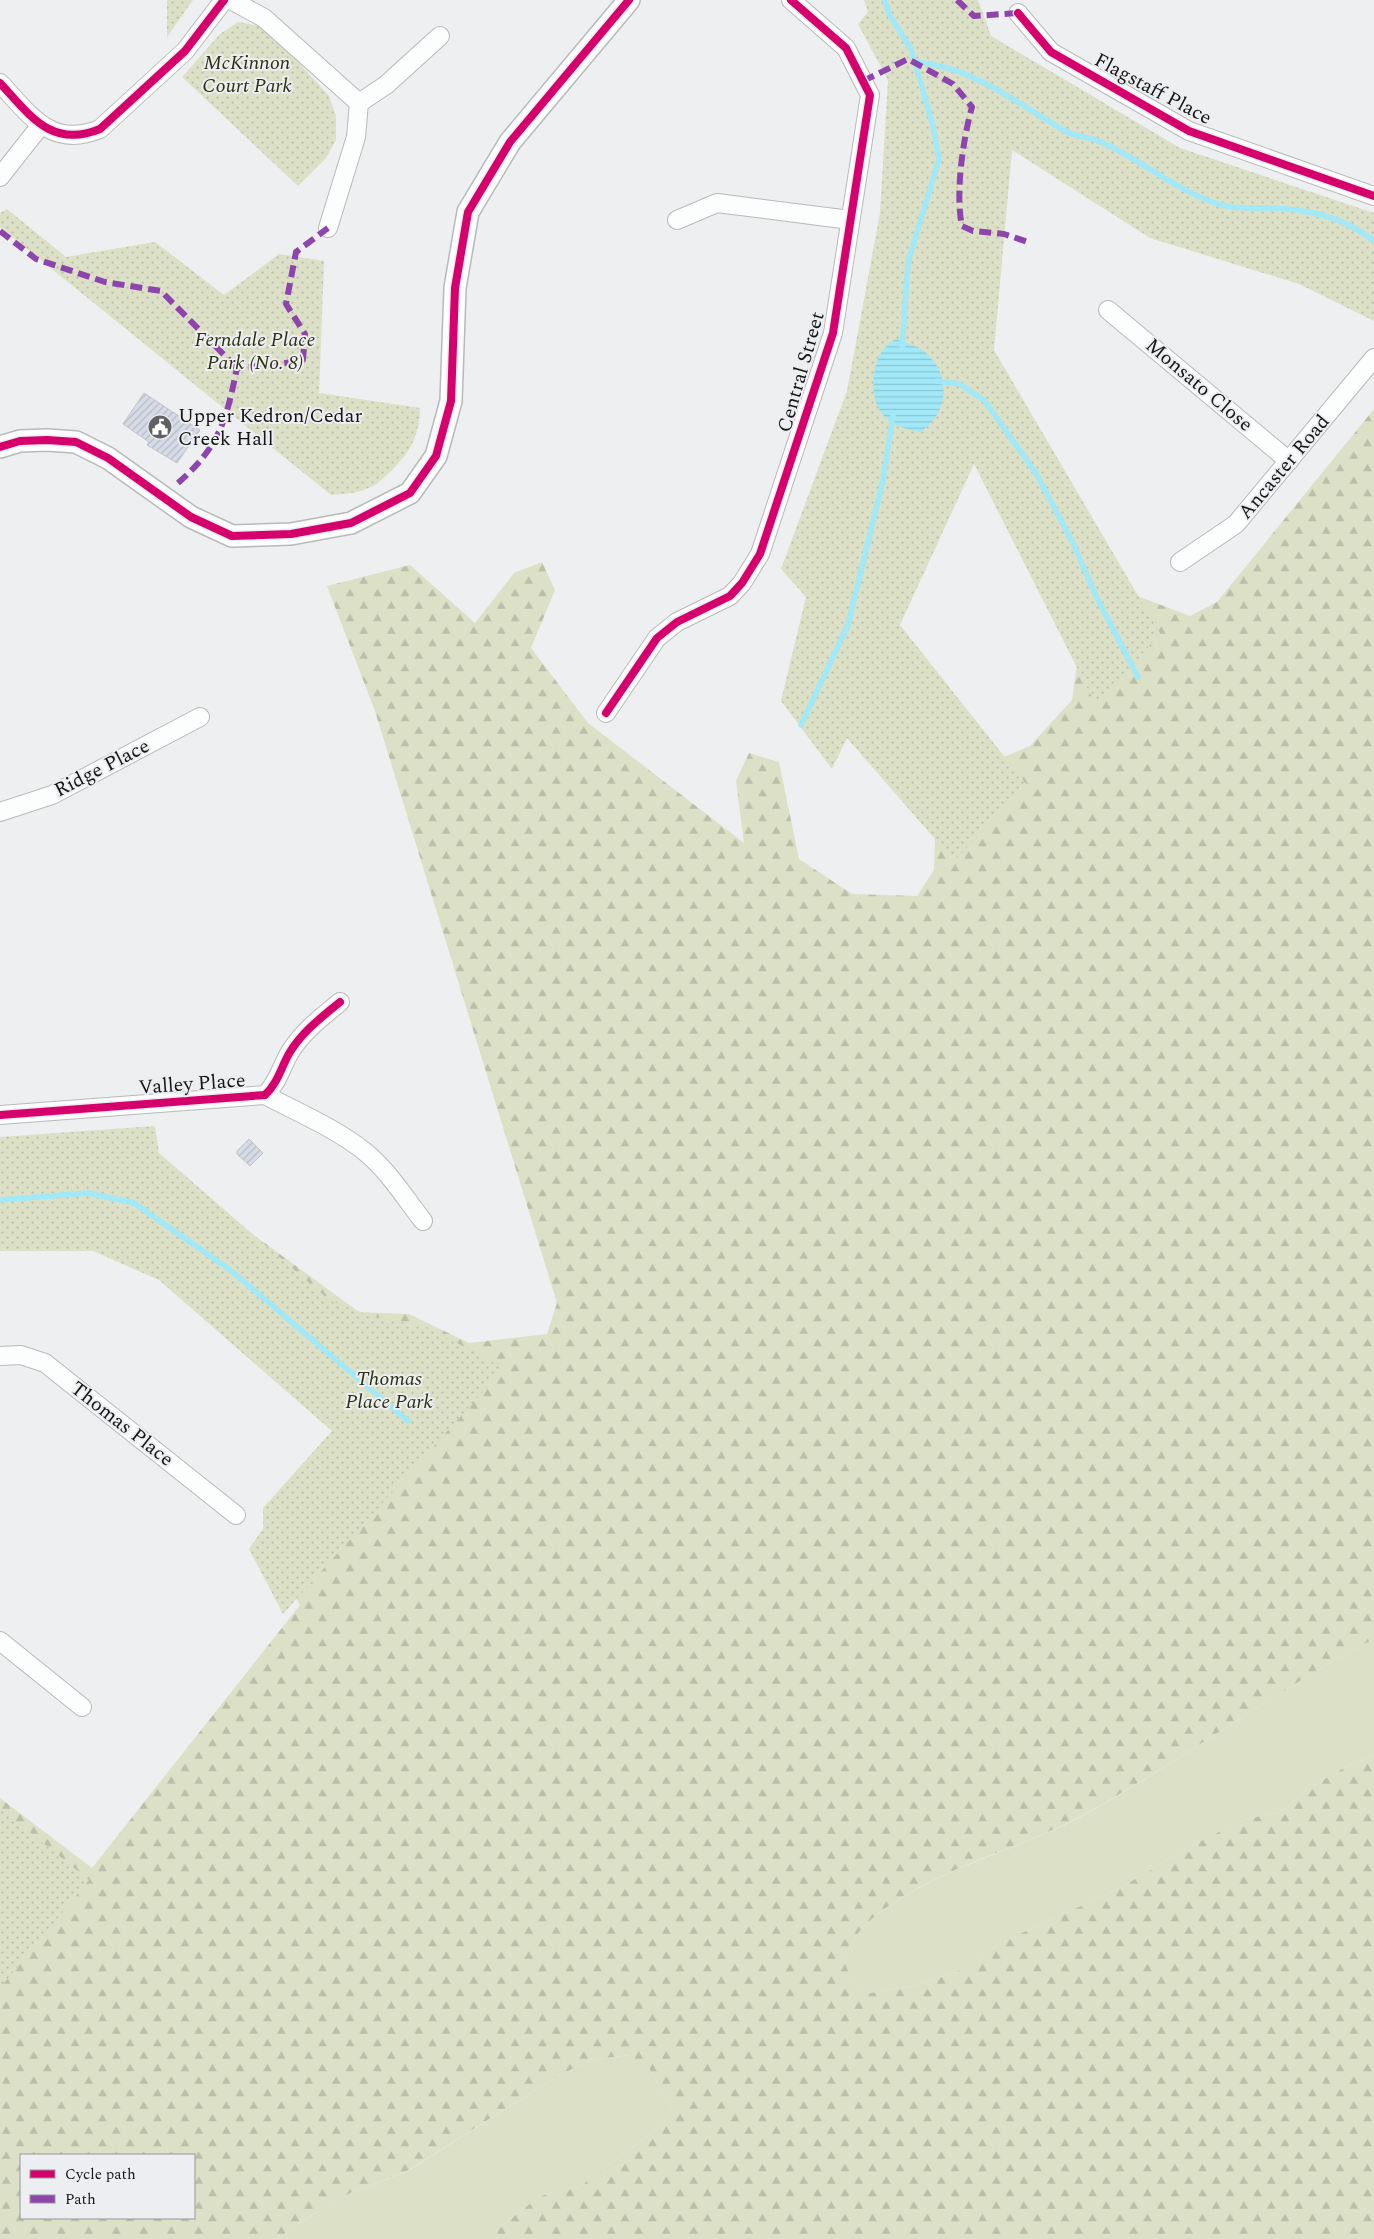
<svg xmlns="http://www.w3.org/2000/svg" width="1374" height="2239" font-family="Spectral,serif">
	<defs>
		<pattern id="forest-firs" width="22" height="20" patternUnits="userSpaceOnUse" patternTransform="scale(1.25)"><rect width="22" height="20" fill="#dbe0c6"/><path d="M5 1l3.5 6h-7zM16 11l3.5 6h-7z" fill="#bbbfa9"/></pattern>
		<pattern id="park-dots" width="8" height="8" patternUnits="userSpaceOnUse" patternTransform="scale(1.25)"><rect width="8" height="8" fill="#dbe0c6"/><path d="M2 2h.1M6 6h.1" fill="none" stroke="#bbbfa9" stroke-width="1.8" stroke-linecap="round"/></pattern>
		<pattern id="water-rules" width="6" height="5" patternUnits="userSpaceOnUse" patternTransform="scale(1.25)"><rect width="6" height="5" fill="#a1e8f8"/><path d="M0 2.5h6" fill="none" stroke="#8ac6d4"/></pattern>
		<pattern id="building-hatch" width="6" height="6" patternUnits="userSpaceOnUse" patternTransform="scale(1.25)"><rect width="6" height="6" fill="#d6dbe8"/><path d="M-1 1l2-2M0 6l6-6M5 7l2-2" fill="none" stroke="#b7bbc6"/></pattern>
	</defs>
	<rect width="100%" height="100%" fill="#eeeff0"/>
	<g fill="#dbe0c6">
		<path d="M1374,1639V1755L1342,1769L1309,1788L1282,1812L1245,1819L1195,1844L1118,1889L1006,1940L956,1972L909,1987L870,1993L853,1987L844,1959C850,1948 857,1932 866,1924C929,1869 1014,1853 1086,1814C1184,1759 1274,1691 1374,1639Z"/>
		<path d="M630,2055L649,2068L672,2109L647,2137L579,2187L540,2196L485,2239H278L297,2224L352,2192L408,2171L553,2079L589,2060Z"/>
	</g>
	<path fill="url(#forest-firs)" fill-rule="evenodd" d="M1374,409V1639C1274,1691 1184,1759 1085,1814C1015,1852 928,1869 866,1924C857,1932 850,1948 844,1959L853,1987L870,1993L909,1987L956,1972L1006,1940L1118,1889L1195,1844L1245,1819L1282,1812L1309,1788L1342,1769L1374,1755V2239H485L540,2196L579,2187L647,2137L672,2109L649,2068L629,2055L589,2060L553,2079L407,2171L352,2192L297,2224L278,2239H0V1798L92,1868L300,1605L277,1563L344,1423L147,1157L359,1312L409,1314L469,1343L547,1334L557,1303L375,711L327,586L410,565L475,623L514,573L542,562L555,590L531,648L588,723L744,843L736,781L749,753L779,762L799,859L852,894L917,896L934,870L935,837L1001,758L1030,746L1072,700L1085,608L1103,583L1190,616L1217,602ZM21,2155H194V2218H21Z"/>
	<g fill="url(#park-dots)">
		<path d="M167,0H193L167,37Z"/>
		<path d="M864,0H978L991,36L1180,148L1374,213V321L1299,284L1150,238L1012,150L994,350L1160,633L1097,707L974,464L900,625L1027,785L954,861L847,738L832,769L781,701L806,597L781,569L847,391L880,213L888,80L858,24L868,12Z"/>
		<path d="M238,22L255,25L270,31L329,96L336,116V140L326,158L298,186L182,77L220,34Z"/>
		<path d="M7,209L66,257L155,242L224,295L279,254L324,261L319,393L420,408C420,420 418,431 413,442C408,455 385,479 373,486C360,493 346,494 331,495L0,227V213Z"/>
		<path d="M155,1126L159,1153L329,1300L368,1315L427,1327L504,1368L283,1614L249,1549L263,1529V1508L332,1431L159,1280L93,1251H0V1137Z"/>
		<path d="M0,1808L89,1880L0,1988Z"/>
	</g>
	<path fill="url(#water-rules)" d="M896,339C906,343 917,346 925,352C952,374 949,414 920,432C906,429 895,427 885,417C866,398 871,350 896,339Z"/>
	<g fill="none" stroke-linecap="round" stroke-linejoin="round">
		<g stroke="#a1e8f8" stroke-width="5.5">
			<path d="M885,0L889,14L911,49L933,126L939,159L908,262L902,349"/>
			<path d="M914,62C973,66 1016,103 1065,131C1076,137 1090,137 1101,142C1140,159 1174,189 1215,203C1232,209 1250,208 1268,208C1307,209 1342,216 1374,241"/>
			<path d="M937,381L960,384L985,401L1037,475L1073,543L1096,596L1138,677"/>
			<path d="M801,725L848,625L883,480L893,415"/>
			<path d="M0,1200L88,1193L134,1203L229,1269L408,1421"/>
		</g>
	</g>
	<g fill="url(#building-hatch)" stroke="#c3c4c5">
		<path d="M144,393L200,430L177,463L147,445L149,442L123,424Z"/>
		<path d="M249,1139L263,1153L250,1166L237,1154V1151Z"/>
	</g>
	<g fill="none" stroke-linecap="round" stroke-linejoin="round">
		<defs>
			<g id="minor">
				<path d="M231,0L264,18L359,103L356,137L328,228"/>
				<path d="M1018,13L1051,52L1189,131L1374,196"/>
				<path d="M0,83C30,115 51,149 100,129L185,51L224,0"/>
				<path d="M359,103L386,85L440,36"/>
				<path d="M0,177L41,125"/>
				<path d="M677,220L717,203L850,220"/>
				<path d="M1108,310L1289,461"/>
				<path d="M1180,562L1236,524L1374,358"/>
				<path d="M606,713L657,638L677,622L730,596L742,583L760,554L833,333L870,95L846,48L791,0"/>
				<path d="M0,812L52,795L200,717"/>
				<path d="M265,1095C297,1112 335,1128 364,1151C388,1170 405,1198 423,1221"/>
				<path d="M0,1115L265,1095C278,1083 281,1067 290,1052C303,1031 322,1017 340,1002"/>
				<path d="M0,1356L21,1355L45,1363L236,1515"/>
				<path d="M0,1641L82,1707"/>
			</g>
			<path id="tertiary" d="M0,447L20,441L47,440L76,442L108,458L191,517L232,536L291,534L351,523L410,493L436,456L451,401L455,288L468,212L510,142L629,0"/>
		</defs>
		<use href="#minor" stroke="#b8b9ba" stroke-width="20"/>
		<use href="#tertiary" stroke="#b8b9ba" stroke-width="24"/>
		<use href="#minor" stroke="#fcfdfd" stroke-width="18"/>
		<use href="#tertiary" stroke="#fcfdfd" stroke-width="21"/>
		<g stroke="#8e44ad" stroke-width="6" stroke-dasharray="12 6" stroke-linecap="butt">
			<path d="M957,0L974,16L1018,13"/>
			<path d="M863,81L908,59L953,84L972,107C963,139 955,194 962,226L973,231L1004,234L1031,243"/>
			<path d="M0,231L36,259L105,282L161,291L237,368"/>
			<path d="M178,483C220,446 226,421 237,368L280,364L303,360L305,334L286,304L296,252L328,228"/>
		</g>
		<defs>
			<g id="cycleway">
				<path d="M1018,13L1051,52L1189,131L1374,196"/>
				<path d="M0,83C30,115 51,149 100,129L185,51L224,0"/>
				<path d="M0,447L20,441L47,440L76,442L108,458L191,517L232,536L291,534L351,523L410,493L436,456L451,401L455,288L468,212L510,142L629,0"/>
				<path d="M606,713L657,638L677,622L730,596L742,583L760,554L833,333L870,95L846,48L791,0"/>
				<path d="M0,1115L265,1095C278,1083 281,1067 290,1052C303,1031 322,1017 340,1002"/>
			</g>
		</defs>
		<use href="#cycleway" stroke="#edeef1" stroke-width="11"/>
		<use href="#cycleway" stroke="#d6006c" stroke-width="8"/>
	</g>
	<defs>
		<symbol id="civic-disc" viewBox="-11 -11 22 22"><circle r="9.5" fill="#616162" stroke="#edeef1"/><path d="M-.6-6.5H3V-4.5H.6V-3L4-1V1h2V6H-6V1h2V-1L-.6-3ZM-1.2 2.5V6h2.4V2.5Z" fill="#fff"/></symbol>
	</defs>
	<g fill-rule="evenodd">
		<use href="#civic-disc" x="146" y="413" width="28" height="28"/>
	</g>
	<g text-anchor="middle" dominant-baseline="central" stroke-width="4" stroke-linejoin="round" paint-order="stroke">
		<g font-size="20" font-style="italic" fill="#2b300f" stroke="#edeef1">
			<text x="247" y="63">McKinnon<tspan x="247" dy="23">Court Park</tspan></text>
			<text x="255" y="340">Ferndale Place<tspan x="255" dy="23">Park (No. 8)</tspan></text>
			<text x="389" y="1379">Thomas<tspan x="389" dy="23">Place Park</tspan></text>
		</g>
		<g font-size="20" fill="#151516" stroke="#edeef1">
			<text transform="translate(1153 89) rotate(28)">Flagstaff Place</text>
			<text transform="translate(801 372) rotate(-74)">Central Street</text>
			<text transform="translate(1199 385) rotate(40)">Monsato Close</text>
			<text transform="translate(1284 467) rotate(-50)">Ancaster Road</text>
			<text transform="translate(102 768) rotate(-27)">Ridge Place</text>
			<text transform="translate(192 1084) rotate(-4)">Valley Place</text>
			<text transform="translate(122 1424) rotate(38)">Thomas Place</text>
		</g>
		<g font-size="20" fill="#151516" stroke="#edeef1" text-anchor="start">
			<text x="178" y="416">Upper Kedron/Cedar<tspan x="178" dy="23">Creek Hall</tspan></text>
		</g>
	</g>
	<rect x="20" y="2154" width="175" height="65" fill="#edeef1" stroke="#979799"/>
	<rect x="30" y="2170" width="25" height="8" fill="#d6006c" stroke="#979799"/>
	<text x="65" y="2179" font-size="15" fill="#151516">Cycle path</text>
	<rect x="30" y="2195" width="25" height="8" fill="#8e44ad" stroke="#979799"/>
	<text x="65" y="2204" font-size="15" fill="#151516">Path</text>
</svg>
